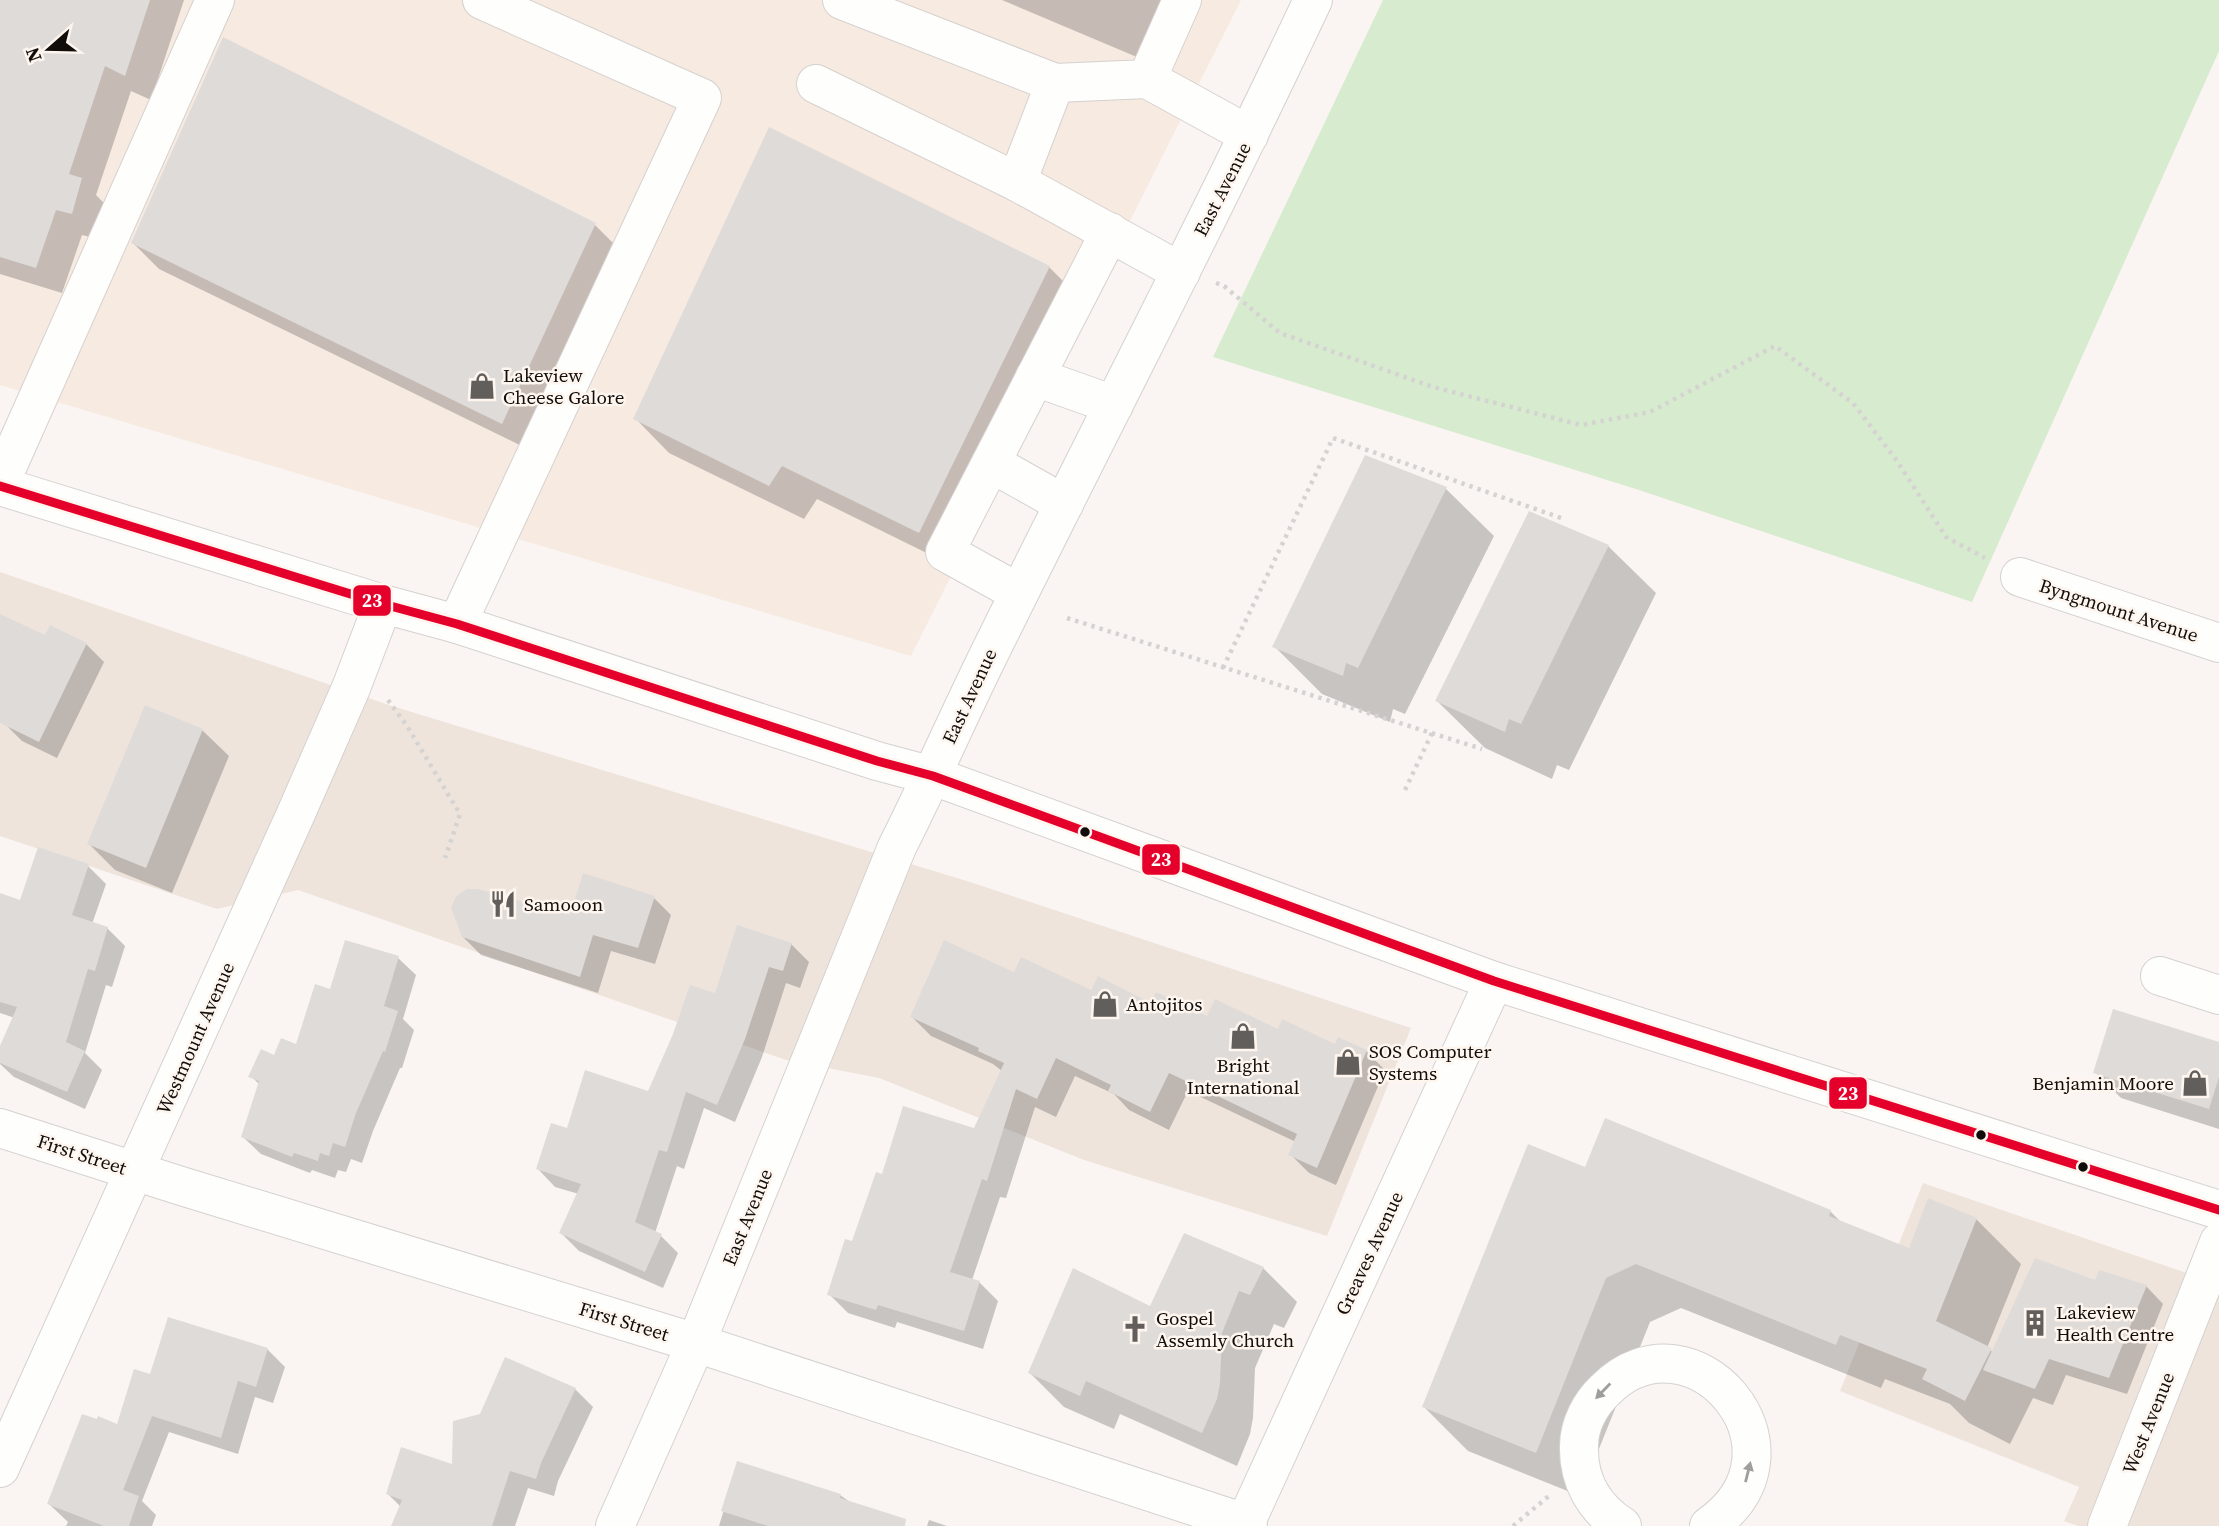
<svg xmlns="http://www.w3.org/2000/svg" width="2219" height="1526" font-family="'Source Serif 4',serif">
	<rect width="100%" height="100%" fill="#faf5f2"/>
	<g fill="#eee4dc">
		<path d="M0,572L392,706L970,882L1411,1028L1327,1236L1084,1160L879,1078L786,1060L298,890L217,909L0,836Z"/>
		<path d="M1923,1183L2219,1284V1526H2078L2064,1521L2079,1487L1840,1391Z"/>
	</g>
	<path fill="#f7eae1" d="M0,0H1241L911,656L0,385Z"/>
	<path fill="#d7ebcf" d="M1383,0H2219V51L1972,602L1639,490L1213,357Z"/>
	<g fill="#0003">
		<path d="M0,0H184L151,100L131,91L96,195L107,206L98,239L82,235L62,293L0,274Z"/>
		<path d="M1002,0H1177L1151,63Z"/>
		<path d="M595,225L621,251L528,449L159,269L133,243Z"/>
		<path d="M1049,267L1083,301L953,566L817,499L804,519L669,453L635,418Z"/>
		<path d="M1366,458L1446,489L1494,536L1405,714L1393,709L1390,722L1322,694L1275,647Z"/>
		<path d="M1608,546L1656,593L1569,770L1557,765L1552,779L1485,748L1437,701Z"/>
		<path d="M0,616L46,637L86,644L104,662L57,758L22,741L4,723L0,710Z"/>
		<path d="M202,730L229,756L172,893L115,870L89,844Z"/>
		<path d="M88,866L106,884L92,924L107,928L125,946L112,987L106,985L85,1053L102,1070L85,1109L14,1077L0,1064V1051L15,1018L0,1013V896L22,902Z"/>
		<path d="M654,898L671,915L655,964L611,951L598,993L481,955L463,937L572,917Z"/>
		<path d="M791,944L809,962L800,988L786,983L762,1057L735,1122L704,1108L684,1169L677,1166L655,1233L661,1236L678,1253L663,1288L579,1251L561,1233L579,1194L555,1187L538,1169L568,1131L649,1093L717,996Z"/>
		<path d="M398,958L416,975L403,1019L414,1030L402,1068H400L373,1131L362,1163L351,1159L346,1172L338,1170L335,1178L312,1170L310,1173L261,1154L243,1137L260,1085L251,1076L275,1057L298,1047L332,991Z"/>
		<path d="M1015,974L1208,1019L1366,1051L1385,1070L1336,1185L1309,1173L1290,1154L1296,1142L1188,1091L1169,1130L1129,1110L1114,1094L1075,1076L1056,1117L1035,1107L1006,1198L1000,1197L972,1280L979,1282L998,1301L983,1349L897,1322L895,1328L848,1313L829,1294L883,1176L975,1130L1002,1071L993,1064L931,1036L912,1017Z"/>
		<path d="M2219,1044V1129L2121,1098L2095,1072Z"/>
		<path d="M1586,1170L1830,1211L1842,1223L1910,1250L1976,1219L2021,1264L1987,1348L1993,1352L2096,1282L2146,1286L2163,1304L2127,1394L2066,1375L2053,1405L2033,1398L2010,1444L1969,1423L1950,1404L1885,1379L1881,1388L1681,1308L1650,1322L1580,1496L1468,1451L1424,1407Z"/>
		<path d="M1263,1268L1297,1302L1284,1328L1274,1324L1255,1368L1253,1418L1250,1434L1237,1466L1120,1414L1114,1429L1064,1407L1030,1373L1151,1308Z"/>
		<path d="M267,1349L285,1367L273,1403L255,1397L238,1454L169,1432L142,1501L156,1515L152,1526H66L68,1522L49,1504L118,1426L151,1376Z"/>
		<path d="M575,1389L593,1407L558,1481L554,1496L528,1488L515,1526H393L401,1507L388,1494L453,1466Z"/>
		<path d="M738,1463L840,1495L884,1526H719Z"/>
		<path d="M929,1520L947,1526H927Z"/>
	</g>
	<g fill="#dfdbd9">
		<path d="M0,0H150L125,76L105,66L69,174L82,178L72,214L56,210L36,268L0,257Z"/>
		<path d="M223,37L596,223L502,424L131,243Z"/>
		<path d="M769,127L1050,266L919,533L782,466L769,486L633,419Z"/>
		<path d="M1365,455L1447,487L1358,668L1346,663L1343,676L1272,647Z"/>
		<path d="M1529,511L1609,545L1521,724L1509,719L1505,732L1435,701Z"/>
		<path d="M0,614L45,635L50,625L87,643L39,742L0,723Z"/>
		<path d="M145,705L203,729L146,868L87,844Z"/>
		<path d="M38,847L89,864L72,915L108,927L95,971L88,969L66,1042L85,1051L67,1092L0,1063V1046L17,1007L0,1002V893L20,900Z"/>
		<path d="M583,873L655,896L638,948L593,935L580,977L462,937L451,908L456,896L467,889H478L570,915Z"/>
		<path d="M737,925L792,943L783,971L769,967L745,1039L717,1105L686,1092L667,1152L659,1150L635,1222L662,1234L645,1272L559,1233L581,1184L536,1169L551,1123L567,1128L585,1070L648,1091L673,1034L690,985L715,993Z"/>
		<path d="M345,940L399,956L384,1006L398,1011L385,1052L383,1051L356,1113L345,1147L333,1143L329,1156L320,1153L318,1161L294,1153L292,1157L241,1137L259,1081L248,1077L261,1049L274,1055L281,1038L296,1044L315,984L330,989Z"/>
		<path d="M944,940L1014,972L1021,957L1091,990L1098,976L1151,1003L1156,992L1207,1016L1215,999L1278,1029L1282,1019L1335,1044L1338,1037L1367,1050L1317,1168L1288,1155L1297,1134L1169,1073L1150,1112L1108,1091L1111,1085L1056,1058L1037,1099L1016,1089L987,1181L982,1179L950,1272L980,1281L964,1331L878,1305L876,1310L827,1295L845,1239L852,1241L876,1172L882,1174L903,1106L974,1128L1004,1063L978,1051L979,1048L910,1017Z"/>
		<path d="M2113,1009L2219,1042V1077L2209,1109L2093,1073Z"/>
		<path d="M1605,1118L1831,1210L1829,1216L1909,1248L1928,1198L1977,1218L1936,1321L1992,1348L1965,1401L1922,1379L1927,1369L1840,1335L1836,1345L1636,1264L1606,1278L1536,1453L1422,1407L1528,1144L1585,1167Z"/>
		<path d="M1184,1233L1264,1267L1250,1295L1239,1291L1222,1333L1220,1383L1217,1399L1202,1433L1086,1381L1080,1396L1028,1373L1073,1268L1150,1306Z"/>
		<path d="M2035,1258L2095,1280L2099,1270L2147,1285L2109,1378L2049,1359L2035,1389L1983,1370Z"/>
		<path d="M168,1317L268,1348L256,1387L238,1381L221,1438L152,1416L123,1490L139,1496L129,1526H104L47,1504L82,1414L97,1419L98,1416L117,1424L134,1369L150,1374Z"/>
		<path d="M505,1357L576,1388L541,1463L536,1479L510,1471L492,1526H391L402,1500L386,1494L401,1447L452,1464L453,1421L480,1414Z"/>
		<path d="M737,1461L841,1494L840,1498L906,1519L905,1526H768L721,1511Z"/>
	</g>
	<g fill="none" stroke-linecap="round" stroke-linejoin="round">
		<defs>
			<g id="minor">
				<path d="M842,0L1055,83"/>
				<path d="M1147,79L1249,135"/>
				<path d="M816,84L1017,182L1181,272"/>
				<path d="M1017,182L1055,83L1147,79L1182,0"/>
				<path d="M1035,377L1114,405"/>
				<path d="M991,463L1064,504"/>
				<path d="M0,483L215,0"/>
				<path d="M2020,577L2219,643"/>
				<path d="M1019,593L945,552L1110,232"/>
				<path d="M457,624L702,98L482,0"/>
				<path d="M2160,976L2219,995"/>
				<path d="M0,1128L178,1185L696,1343L1245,1523L1248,1526"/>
				<path d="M0,1468L294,818L351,688L383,604"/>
				<path d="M615,1526L696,1343L897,847C933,776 964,703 1000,632C1104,421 1213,213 1313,0"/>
				<path d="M1244,1526L1494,981"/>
				<path d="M1622,1526C1594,1508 1578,1480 1579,1446C1579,1425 1590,1404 1605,1390C1691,1304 1819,1449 1709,1526"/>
				<path d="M2107,1526L2219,1242"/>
			</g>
			<path id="major" d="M0,486L383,604L457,624L877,761L933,776L1494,981L2219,1210"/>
		</defs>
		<use href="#minor" stroke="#d5d1cf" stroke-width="40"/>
		<use href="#major" stroke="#d5d1cf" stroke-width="40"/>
		<g stroke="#d5d3d2" stroke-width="4.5" stroke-dasharray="3.5 5" stroke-linecap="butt">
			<path d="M1216,283L1224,286L1280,333L1433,387L1581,425L1650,412L1775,346L1853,403L1897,461L1946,537L1985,558"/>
			<path d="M1067,618L1482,749"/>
			<path d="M1223,668L1333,438L1564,519"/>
			<path d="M388,700L407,726L460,814L445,858"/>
			<path d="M1405,790L1432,733"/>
			<path d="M1513,1526L1550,1495"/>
		</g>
		<use href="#minor" stroke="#fefefd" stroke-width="38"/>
		<use href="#major" stroke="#fefefd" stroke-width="38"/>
		<defs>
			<path id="bus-1" d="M0,486L383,604L457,624L877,761L933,776L1494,981L2219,1210"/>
		</defs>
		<use href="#bus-1" stroke="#fdf5ee" stroke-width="14"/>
		<use href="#bus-1" stroke="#e4002b" stroke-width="9"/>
	</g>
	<defs><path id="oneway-solid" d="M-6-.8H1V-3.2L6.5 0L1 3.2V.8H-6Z" transform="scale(1.75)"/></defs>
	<g fill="#9f9e9c">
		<use href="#oneway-solid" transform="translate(1603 1391) rotate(134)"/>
		<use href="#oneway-solid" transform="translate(1748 1472) rotate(-76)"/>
	</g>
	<defs>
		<symbol id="shop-bare" viewBox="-9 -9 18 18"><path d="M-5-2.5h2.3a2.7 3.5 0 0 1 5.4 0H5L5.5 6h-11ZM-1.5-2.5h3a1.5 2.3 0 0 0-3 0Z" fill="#625e5c" stroke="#fdf5ee" stroke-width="2.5" paint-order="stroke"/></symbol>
		<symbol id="restaurant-bare" viewBox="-9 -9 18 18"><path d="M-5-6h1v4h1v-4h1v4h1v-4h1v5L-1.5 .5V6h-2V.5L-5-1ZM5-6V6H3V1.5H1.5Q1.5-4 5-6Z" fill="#625e5c" stroke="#fdf5ee" stroke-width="2.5" paint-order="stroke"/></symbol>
		<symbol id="building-bare" viewBox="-9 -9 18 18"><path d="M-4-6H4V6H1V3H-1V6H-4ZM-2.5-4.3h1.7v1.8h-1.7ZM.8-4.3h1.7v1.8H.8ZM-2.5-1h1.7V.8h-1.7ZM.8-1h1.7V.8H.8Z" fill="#625e5c" stroke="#fdf5ee" stroke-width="2.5" paint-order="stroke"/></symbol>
		<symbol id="church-bare" viewBox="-9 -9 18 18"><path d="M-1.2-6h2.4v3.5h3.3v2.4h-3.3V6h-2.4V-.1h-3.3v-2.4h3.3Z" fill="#625e5c" stroke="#fdf5ee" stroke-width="2.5" paint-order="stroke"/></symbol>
	</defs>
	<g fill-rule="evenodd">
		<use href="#shop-bare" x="463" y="367" width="38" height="38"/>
		<use href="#restaurant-bare" x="484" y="885" width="38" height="38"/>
		<use href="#shop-bare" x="1086" y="985" width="38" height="38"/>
		<use href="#shop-bare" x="1224" y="1017" width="38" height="38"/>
		<use href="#shop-bare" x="1329" y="1043" width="38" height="38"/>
		<use href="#shop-bare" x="2176" y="1064" width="38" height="38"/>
		<use href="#building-bare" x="2016" y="1304" width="38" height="38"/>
		<use href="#church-bare" x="1116" y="1310" width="38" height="38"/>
	</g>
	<g fill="#100d0b" stroke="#fdf5ee" stroke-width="2.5">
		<circle cx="1085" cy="832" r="6"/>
		<circle cx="1981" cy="1135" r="6"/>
		<circle cx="2083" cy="1167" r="6"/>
	</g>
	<g text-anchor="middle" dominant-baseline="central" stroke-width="5" stroke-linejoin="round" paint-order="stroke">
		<g font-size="19" fill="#100d0b" stroke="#fdf5ee">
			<text transform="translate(1222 189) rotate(-63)">East Avenue</text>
			<text transform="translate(2119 610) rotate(18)">Byngmount Avenue</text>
			<text transform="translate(969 696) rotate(-65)">East Avenue</text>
			<text transform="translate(195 1038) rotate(-66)">Westmount Avenue</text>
			<text transform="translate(82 1154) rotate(18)">First Street</text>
			<text transform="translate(747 1217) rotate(-68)">East Avenue</text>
			<text transform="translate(1369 1253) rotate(-65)">Greaves Avenue</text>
			<text transform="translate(624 1321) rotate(17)">First Street</text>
			<text transform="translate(2148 1423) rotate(-68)">West Avenue</text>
		</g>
		<g font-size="19" fill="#100d0b" stroke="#fdf5ee" text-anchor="start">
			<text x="503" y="375">Lakeview<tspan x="503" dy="22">Cheese Galore</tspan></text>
			<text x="524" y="904">Samooon</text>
			<text x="1126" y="1004">Antojitos</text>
			<text x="1369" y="1051">SOS Computer<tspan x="1369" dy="22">Systems</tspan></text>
			<text x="1243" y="1065" text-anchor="middle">Bright<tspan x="1243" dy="22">International</tspan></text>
			<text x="2174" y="1083" text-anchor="end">Benjamin Moore</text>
			<text x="2056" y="1312">Lakeview<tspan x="2056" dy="22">Health Centre</tspan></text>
			<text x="1156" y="1318">Gospel<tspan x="1156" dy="22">Assemly Church</tspan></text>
		</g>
	</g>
	<g stroke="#fdf5ee" stroke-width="2.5">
		<rect x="352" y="584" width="40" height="33" rx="7" fill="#e4002b"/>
		<rect x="1141" y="843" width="40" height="33" rx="7" fill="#e4002b"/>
		<rect x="1828" y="1076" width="40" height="34" rx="7" fill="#e4002b"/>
	</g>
	<g font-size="19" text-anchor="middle" font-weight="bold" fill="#fff">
		<text x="372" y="607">23</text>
		<text x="1161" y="866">23</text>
		<text x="1848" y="1100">23</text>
	</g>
	<g transform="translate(49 49) rotate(250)" stroke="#fdf5ee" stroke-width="5" paint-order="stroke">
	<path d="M0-5L12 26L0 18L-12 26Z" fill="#100d0b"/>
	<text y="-10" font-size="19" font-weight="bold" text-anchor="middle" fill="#100d0b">N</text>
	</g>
</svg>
